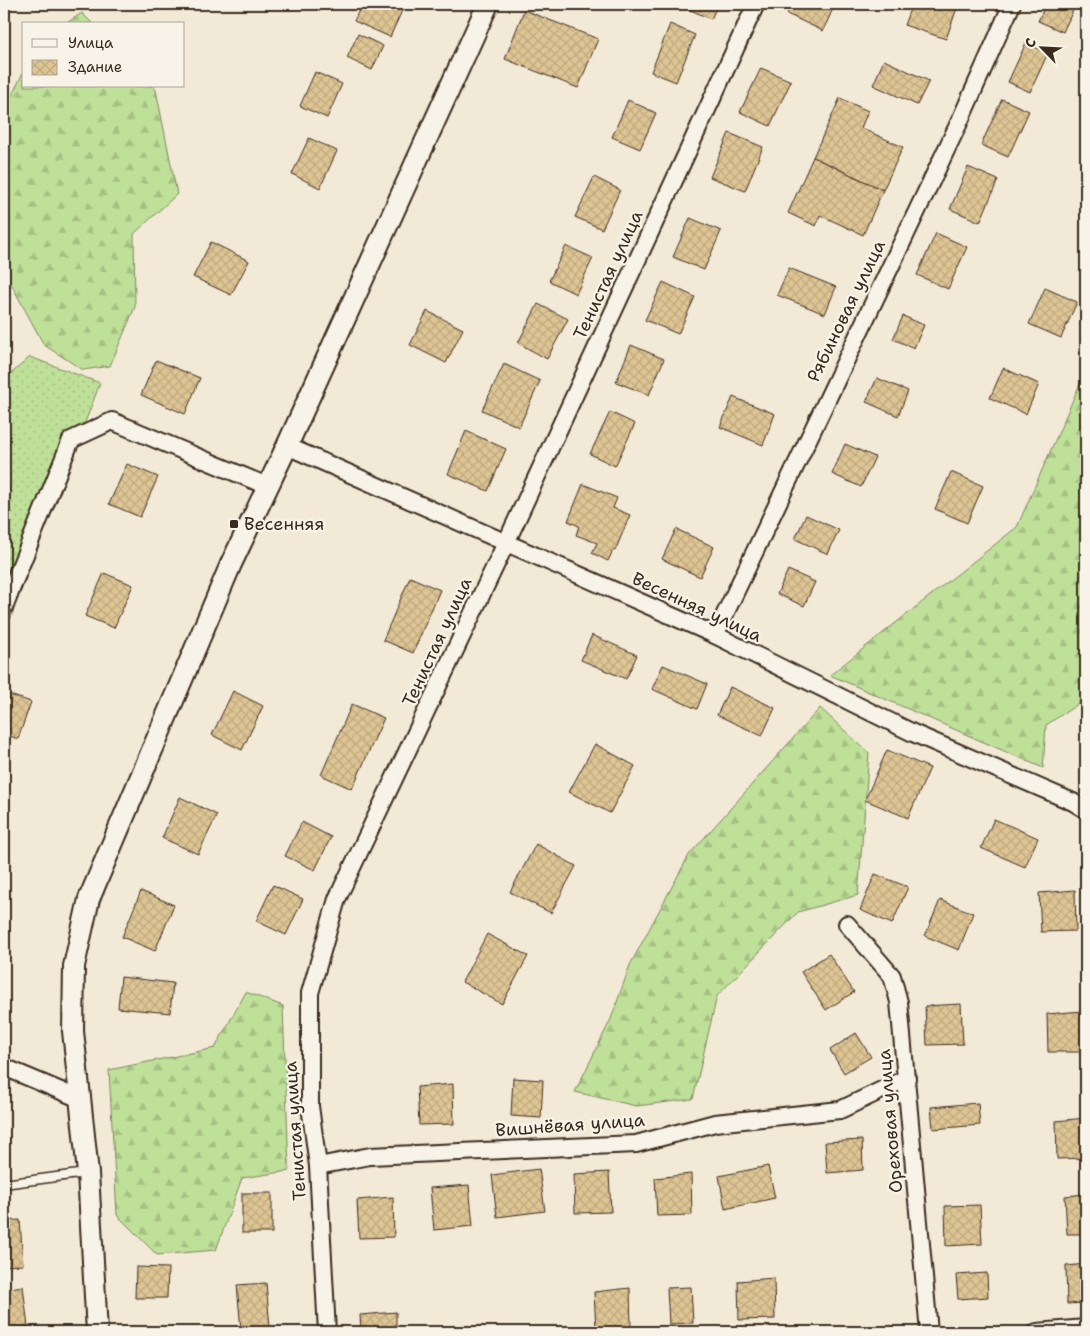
<svg xmlns="http://www.w3.org/2000/svg" width="1090" height="1336" font-family="'Shantell Sans',sans-serif">
	<defs>
		<pattern id="grass-dots" width="8" height="8" patternUnits="userSpaceOnUse" patternTransform="scale(1.25)"><rect width="8" height="8" fill="#bfe099"/><path d="M2 2h.1M6 6h.1" fill="none" stroke="#a5c083" stroke-width="1.8" stroke-linecap="round"/></pattern>
		<pattern id="forest-firs" width="22" height="20" patternUnits="userSpaceOnUse" patternTransform="scale(1.25)"><rect width="22" height="20" fill="#bfe099"/><path d="M5 1l3.5 6h-7zM16 11l3.5 6h-7z" fill="#a5c083"/></pattern>
		<pattern id="building-cross-hatch" width="8" height="8" patternUnits="userSpaceOnUse" patternTransform="scale(1.25)"><rect width="8" height="8" fill="#dec594"/><path d="M0 0l8 8M0 8l8-8" fill="none" stroke="#bfa97f"/></pattern>
	</defs>
	<rect width="100%" height="100%" fill="#f2ead7"/>
	<filter id="ink" filterUnits="userSpaceOnUse"><feTurbulence type="fractalNoise" baseFrequency=".02" numOctaves="2"/><feDisplacementMap in="SourceGraphic" scale="10" xChannelSelector="R" yChannelSelector="G"/><feConvolveMatrix kernelMatrix="1 2 1 2 8 2 1 2 1" color-interpolation-filters="sRGB"/></filter>
	<g filter="url(#ink)">
		<path fill="url(#grass-dots)" stroke="#7d855c" d="M30,357L100,383L4,636V380Z"/>
		<g fill="url(#forest-firs)" stroke="#7d855c">
			<path d="M82,13L93,24H65Z"/>
			<path d="M24,71V86H153L156,90L177,194L134,234L135,307L110,366L83,370L44,345L4,271V111Z"/>
			<path d="M1086,370V699L1046,725L1043,768L830,675L1017,527Z"/>
			<path d="M820,708L869,753L858,895L798,912L717,996L693,1099L636,1106L575,1092L611,1019L630,965L689,855Z"/>
			<path d="M246,992L283,1006L289,1171L242,1178L216,1250L157,1255L117,1215L109,1070L215,1048Z"/>
		</g>
		<g fill="url(#building-cross-hatch)" stroke="#3b2a1e">
			<path d="M362,4H405L390,37L354,21Z"/>
			<path d="M679,4H718L711,19L679,5Z"/>
			<path d="M792,4H835L823,31L787,14Z"/>
			<path d="M912,4H944L957,8L946,39L904,25Z"/>
			<path d="M1046,4H1076L1063,32L1038,21Z"/>
			<path d="M524,10L598,39L578,88L505,59Z"/>
			<path d="M670,24L695,35L676,82L651,72Z"/>
			<path d="M358,34L383,46L372,70L347,58Z"/>
			<path d="M1026,43L1048,53L1030,92L1008,82Z"/>
			<path d="M884,60L929,81L917,105L873,85Z"/>
			<path d="M761,68L791,81L770,126L740,112Z"/>
			<path d="M315,72L342,84L327,118L300,106Z"/>
			<path d="M840,98L868,111L861,128L903,147L883,190L813,157Z"/>
			<path d="M1002,99L1029,111L1008,157L981,145Z"/>
			<path d="M628,100L656,113L640,149L612,137Z"/>
			<path d="M729,133L763,147L745,191L710,177Z"/>
			<path d="M309,138L337,151L320,188L292,174Z"/>
			<path d="M813,157L883,190L863,235L820,215L816,226L788,213Z"/>
			<path d="M968,167L998,180L980,222L950,209Z"/>
			<path d="M594,177L620,190L602,229L575,217Z"/>
			<path d="M690,218L721,231L704,270L673,257Z"/>
			<path d="M936,233L967,247L948,289L917,275Z"/>
			<path d="M211,242L249,261L231,295L193,277Z"/>
			<path d="M566,246L593,258L576,294L549,281Z"/>
			<path d="M789,268L836,287L825,314L777,295Z"/>
			<path d="M663,282L695,297L678,334L645,320Z"/>
			<path d="M1045,288L1077,302L1061,338L1029,324Z"/>
			<path d="M538,304L568,319L547,359L518,343Z"/>
			<path d="M427,311L463,329L446,363L410,345Z"/>
			<path d="M903,316L924,325L914,348L893,339Z"/>
			<path d="M631,345L664,359L649,395L616,382Z"/>
			<path d="M156,360L200,378L185,414L141,395Z"/>
			<path d="M504,364L540,381L519,427L482,410Z"/>
			<path d="M1003,368L1039,384L1026,414L990,398Z"/>
			<path d="M877,378L908,391L898,416L866,402Z"/>
			<path d="M733,397L775,414L763,445L720,427Z"/>
			<path d="M610,412L635,424L615,466L590,454Z"/>
			<path d="M466,431L506,449L488,491L448,474Z"/>
			<path d="M845,444L875,457L861,487L832,474Z"/>
			<path d="M127,464L158,477L140,517L109,504Z"/>
			<path d="M951,472L983,486L967,523L935,509Z"/>
			<path d="M583,484L617,498L613,508L630,515L615,551L613,550L608,561L592,553L597,543L576,535L579,526L568,521Z"/>
			<path d="M806,515L839,530L828,554L795,539Z"/>
			<path d="M676,529L714,547L700,577L662,559Z"/>
			<path d="M788,570L815,582L804,606L777,594Z"/>
			<path d="M104,573L133,585L114,628L85,616Z"/>
			<path d="M410,577L440,590L413,653L383,640Z"/>
			<path d="M592,635L637,655L626,679L581,660Z"/>
			<path d="M663,665L707,684L697,709L652,689Z"/>
			<path d="M730,687L775,708L762,736L717,715Z"/>
			<path d="M233,691L263,706L242,750L212,735Z"/>
			<path d="M4,693L31,702L18,739L4,734Z"/>
			<path d="M352,704L384,718L352,789L321,775Z"/>
			<path d="M595,744L635,766L610,813L569,792Z"/>
			<path d="M887,750L930,768L908,818L865,800Z"/>
			<path d="M4,765L8,766L4,779Z"/>
			<path d="M180,797L217,815L198,854L162,838Z"/>
			<path d="M994,819L1038,838L1025,867L981,848Z"/>
			<path d="M302,822L331,837L315,870L285,856Z"/>
			<path d="M536,844L576,866L551,913L510,892Z"/>
			<path d="M875,874L908,887L892,924L860,910Z"/>
			<path d="M273,885L303,899L286,935L256,921Z"/>
			<path d="M1075,890L1076,931L1041,932L1039,893Z"/>
			<path d="M141,891L174,905L155,951L122,937Z"/>
			<path d="M940,900L973,913L959,950L925,936Z"/>
			<path d="M487,934L528,956L502,1004L462,982Z"/>
			<path d="M829,954L854,992L826,1010L801,972Z"/>
			<path d="M121,977L173,983L170,1013L118,1008Z"/>
			<path d="M961,1004L963,1044L927,1045L925,1006Z"/>
			<path d="M1082,1011L1084,1052H1048L1047,1014Z"/>
			<path d="M856,1033L871,1057L844,1073L830,1050Z"/>
			<path d="M513,1078L543,1080L541,1118L511,1116Z"/>
			<path d="M453,1084L454,1124L419,1125L417,1087Z"/>
			<path d="M978,1103L980,1125L933,1129L931,1107Z"/>
			<path d="M1086,1118V1158L1057,1159L1056,1121Z"/>
			<path d="M862,1140L863,1170L827,1173L825,1142Z"/>
			<path d="M768,1166L775,1198L725,1209L719,1176Z"/>
			<path d="M539,1169L545,1211L497,1217L492,1175Z"/>
			<path d="M609,1172L611,1212L575,1213L574,1174Z"/>
			<path d="M691,1174L692,1215L657,1216L655,1178Z"/>
			<path d="M469,1185L473,1226L434,1230L430,1188Z"/>
			<rect x="242" y="1193" width="30" height="40"/>
			<path d="M1086,1194V1234H1067L1065,1196Z"/>
			<path d="M393,1197L394,1237L359,1238L357,1200Z"/>
			<path d="M980,1205L982,1244L946,1246L945,1206Z"/>
			<path d="M20,1220L23,1265L4,1266V1221Z"/>
			<path d="M1086,1264V1303L1067,1304L1066,1266Z"/>
			<path d="M136,1267L168,1268L167,1298H135Z"/>
			<path d="M987,1273L988,1297L958,1299L956,1275Z"/>
			<path d="M774,1278L775,1319L739,1320L738,1281Z"/>
			<path d="M266,1283L270,1327L241,1330L237,1285Z"/>
			<path d="M23,1286L28,1327L4,1329V1289Z"/>
			<path d="M691,1287L693,1323L669,1324L667,1288Z"/>
			<path d="M630,1288L631,1329L596,1330L594,1292Z"/>
			<path d="M396,1312V1332H361L360,1315Z"/>
		</g>
		<g fill="none" stroke-linecap="round" stroke-linejoin="round">
			<defs>
				<path id="service" d="M4,1184L86,1173"/>
				<g id="minor">
					<path d="M287,446L715,635L913,733L1073,802L1086,810"/>
					<path d="M4,607L71,440L112,421L267,486"/>
					<path d="M715,635L958,125L1012,4"/>
					<path d="M847,924L892,976L899,1002L929,1332"/>
					<path d="M4,1067L80,1099"/>
					<path d="M318,1166L370,1156L636,1144L715,1123L840,1110L907,1078"/>
					<path d="M327,1332L318,1166L310,1106V993L337,899L506,543L756,4"/>
					<path d="M1037,1332L1086,1328"/>
				</g>
				<path id="tertiary" d="M97,1332L88,1173L73,1031L74,966L89,899L231,564L287,446L488,4"/>
			</defs>
			<use href="#service" stroke="#3b2a1e" stroke-width="11"/>
			<use href="#minor" stroke="#3b2a1e" stroke-width="20"/>
			<use href="#tertiary" stroke="#3b2a1e" stroke-width="24"/>
			<use href="#service" stroke="#f7f3e8" stroke-width="8"/>
			<use href="#minor" stroke="#f7f3e8" stroke-width="16"/>
			<use href="#tertiary" stroke="#f7f3e8" stroke-width="20"/>
		</g>
	</g>
	<rect fill="#3b2a1e" stroke="#f7f3e8" stroke-width="2" x="229" y="519" width="10" height="10" rx="2.5"/>
	<g text-anchor="middle" dominant-baseline="central" stroke-width="4.5" stroke-linejoin="round" paint-order="stroke">
		<g font-size="18" fill="#3b2a1e" stroke="#f7f3e8">
			<text transform="translate(608 275) rotate(-65)">Тенистая улица</text>
			<text transform="translate(846 311) rotate(-64)">Рябиновая улица</text>
			<text transform="translate(697 607) rotate(25)">Весенняя улица</text>
			<text transform="translate(437 642) rotate(-65)">Тенистая улица</text>
			<text transform="translate(890 1121) rotate(-95)">Ореховая улица</text>
			<text transform="translate(570 1125) rotate(-4)">Вишнёвая улица</text>
			<text transform="translate(295 1131) rotate(-94)">Тенистая улица</text>
		</g>
		<g font-size="18" fill="#3b2a1e" stroke="#f7f3e8" text-anchor="start">
			<text x="244" y="524">Весенняя</text>
		</g>
	</g>
	<rect width="1090" height="1336" fill="none" stroke="#f7f3e8" stroke-width="20"/>
	<rect x="10" y="10" width="1070" height="1316" fill="none" stroke="#3b2a1e" stroke-width="2" filter="url(#ink)"/>
	<rect x="22" y="22" width="162" height="65" fill="#f7f3e8" stroke="#aca397"/>
	<rect x="32" y="39" width="25" height="8" fill="#f7f3e8" stroke="#aca397"/>
	<text x="68" y="48" font-size="15" fill="#3b2a1e">Улица</text>
	<rect x="32" y="60" width="25" height="15" fill="url(#building-cross-hatch)" stroke="#aca397"/>
	<text x="68" y="72" font-size="15" fill="#3b2a1e">Здание</text>
	<g transform="translate(1042 48) rotate(294)" stroke="#f7f3e8" stroke-width="4" paint-order="stroke">
	<path d="M0-4L9 19L0 12L-9 19Z" fill="#3b2a1e"/>
	<text y="-8" font-size="14" font-weight="bold" text-anchor="middle" fill="#3b2a1e">С</text>
	</g>
</svg>
